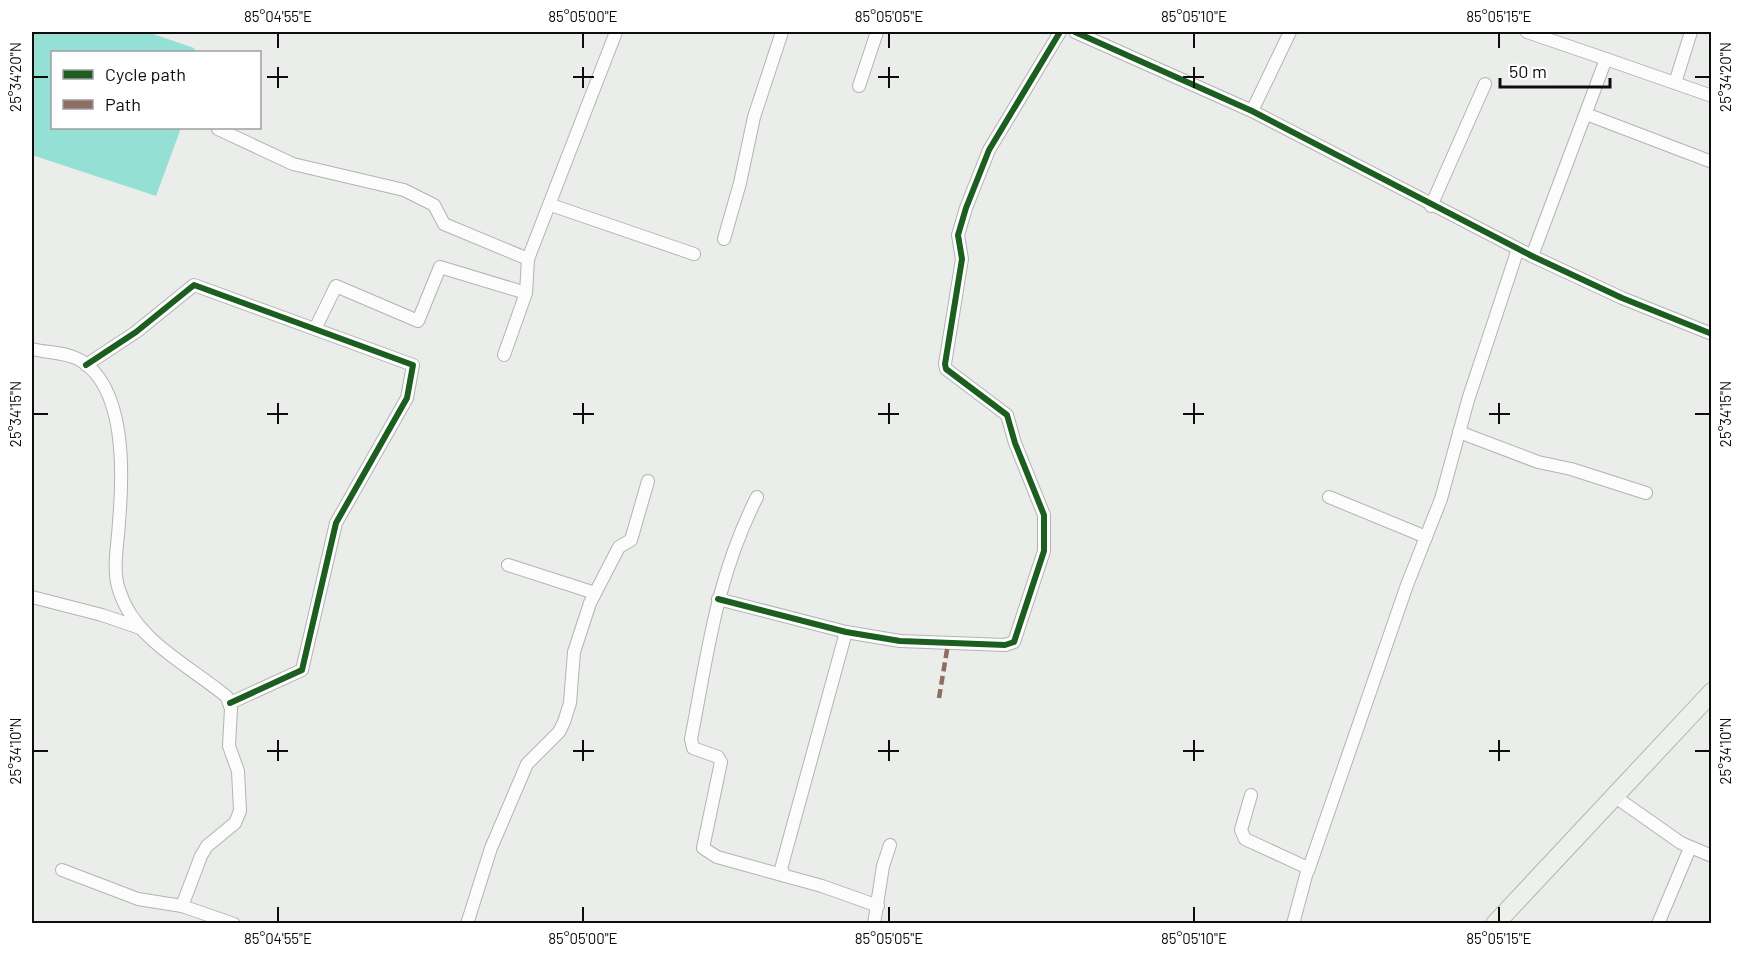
<svg xmlns="http://www.w3.org/2000/svg" width="1743" height="955" font-family="Barlow,sans-serif">
	<rect width="100%" height="100%" fill="#ebedea"/>
	<path fill="#94e0d4" d="M32,32H147L194,48L196,52H52V128H181L156,196L32,155Z"/>
	<g fill="none" stroke-linecap="round" stroke-linejoin="round">
		<defs>
			<g id="street">
				<path d="M1075,32L1252,111L1532,256L1622,298L1712,334"/>
				<path d="M1527,32L1606,59"/>
				<path d="M1675,83L1691,32"/>
				<path d="M859,86L877,32"/>
				<path d="M1252,111L1290,32"/>
				<path d="M1586,114L1712,162"/>
				<path d="M218,129L293,164L404,190L434,205L444,224L528,259L616,32"/>
				<path d="M551,205L694,254"/>
				<path d="M1431,206L1485,84"/>
				<path d="M724,239L740,183L754,117L782,32"/>
				<path d="M1532,256L1606,59L1712,96"/>
				<path d="M315,329L336,286L418,321L440,267L526,293"/>
				<path d="M32,349C47,353 66,352 80,360C127,388 123,476 119,522C118,543 112,569 119,590C135,641 189,665 227,697L231,709L229,746L238,771L240,811L235,823L207,846L201,856L182,906L234,924"/>
				<path d="M504,355L526,293L528,259"/>
				<path d="M86,365L136,332L194,285L413,365L407,398L336,523L302,670L230,703"/>
				<path d="M1459,432L1538,462L1571,469L1646,493"/>
				<path d="M757,497C716,578 708,652 691,739L693,748L718,757L721,762L703,848L717,857L822,886L878,906"/>
				<path d="M1329,497L1426,537"/>
				<path d="M508,565L595,593"/>
				<path d="M32,597L102,615L140,628"/>
				<path d="M718,599L846,632L900,641L1005,645L1014,642L1044,551V515L1015,443L1007,415L946,369L945,364L962,259L958,235L966,208L989,150L1060,32"/>
				<path d="M1251,795L1241,830L1245,839L1308,868L1293,924"/>
				<path d="M1614,796L1681,843L1712,856"/>
				<path d="M62,870L138,899L182,906"/>
				<path d="M1308,871L1407,585L1441,499L1468,400L1518,249"/>
				<path d="M785,876L781,869L846,632"/>
				<path d="M467,924L491,848L527,764L559,732L564,722L570,703L574,652L590,603L619,547L631,540L648,481"/>
				<path d="M874,924L883,866L890,845"/>
				<path d="M1658,924L1690,848"/>
			</g>
			<path id="secondary" d="M1495,924L1712,692"/>
		</defs>
		<use href="#street" stroke="#b2b4b2" stroke-width="14"/>
		<use href="#secondary" stroke="#b2b4b2" stroke-width="20"/>
		<use href="#street" stroke="#fcfcfc" stroke-width="12"/>
		<use href="#secondary" stroke="#eef0eb" stroke-width="18"/>
		<path stroke="#8d6e63" stroke-width="4.5" stroke-dasharray="9 4.5" stroke-linecap="butt" d="M939,698L948,644"/>
		<defs>
			<g id="cycleway">
				<path d="M1075,32L1252,111L1532,256L1622,298L1712,334"/>
				<path d="M86,365L136,332L194,285L413,365L407,398L336,523L302,670L230,703"/>
				<path d="M718,599L846,632L900,641L1005,645L1014,642L1044,551V515L1015,443L1007,415L946,369L945,364L962,259L958,235L966,208L989,150L1060,32"/>
			</g>
		</defs>
		<use href="#cycleway" stroke="#fff" stroke-width="10"/>
		<use href="#cycleway" stroke="#1b5e20" stroke-width="6"/>
	</g>
	<path fill="none" stroke="#0c0d0c" stroke-width="2" d="M278,33V48M583,33V48M889,33V48M1194,33V48M1499,33V48M278,67V88M583,67V88M889,67V88M1194,67V88M33,77H48M267,77H288M573,77H594M878,77H899M1183,77H1204M1695,77H1710M278,403V424M583,403V424M889,403V424M1194,403V424M1499,403V424M33,414H48M267,414H288M573,414H594M878,414H899M1183,414H1204M1489,414H1510M1695,414H1710M278,740V761M583,740V761M889,740V761M1194,740V761M1499,740V761M33,751H48M267,751H288M573,751H594M878,751H899M1183,751H1204M1489,751H1510M1695,751H1710M278,907V922M583,907V922M889,907V922M1194,907V922M1499,907V922"/>
	<rect width="1743" height="955" fill="none" stroke="#ffffff" stroke-width="66"/>
	<rect x="51" y="51" width="210" height="78" fill="#ffffff" stroke="#9e9e9e" stroke-width="1.5"/>
	<rect x="63" y="70" width="30" height="9" fill="#1b5e20" stroke="#9e9e9e" stroke-width="1.5"/>
	<text x="105" y="81" font-size="18" fill="#0c0d0c">Cycle path</text>
	<rect x="63" y="100" width="30" height="9" fill="#8d6e63" stroke="#9e9e9e" stroke-width="1.5"/>
	<text x="105" y="111" font-size="18" fill="#0c0d0c">Path</text>
	<path d="M1500 78v9h110v-9" fill="none" stroke="#0c0d0c" stroke-width="3"/>
	<text x="1509" y="78" font-size="18" fill="#0c0d0c" stroke="#ffffff" stroke-width="4.5" paint-order="stroke">50 m</text>
	<rect x="33" y="33" width="1677" height="889" fill="none" stroke="#0c0d0c" stroke-width="2"/>
	<g font-size="15" text-anchor="middle" fill="#0c0d0c">
		<text x="278" y="22">85°04'55"E</text>
		<text x="583" y="22">85°05'00"E</text>
		<text x="889" y="22">85°05'05"E</text>
		<text x="1194" y="22">85°05'10"E</text>
		<text x="1499" y="22">85°05'15"E</text>
		<text transform="translate(16 77) rotate(-90)" y="5">25°34'20"N</text>
		<text transform="translate(1726 77) rotate(-90)" y="5">25°34'20"N</text>
		<text transform="translate(16 414) rotate(-90)" y="5">25°34'15"N</text>
		<text transform="translate(1726 414) rotate(-90)" y="5">25°34'15"N</text>
		<text transform="translate(16 751) rotate(-90)" y="5">25°34'10"N</text>
		<text transform="translate(1726 751) rotate(-90)" y="5">25°34'10"N</text>
		<text x="278" y="944">85°04'55"E</text>
		<text x="583" y="944">85°05'00"E</text>
		<text x="889" y="944">85°05'05"E</text>
		<text x="1194" y="944">85°05'10"E</text>
		<text x="1499" y="944">85°05'15"E</text>
	</g>
</svg>
